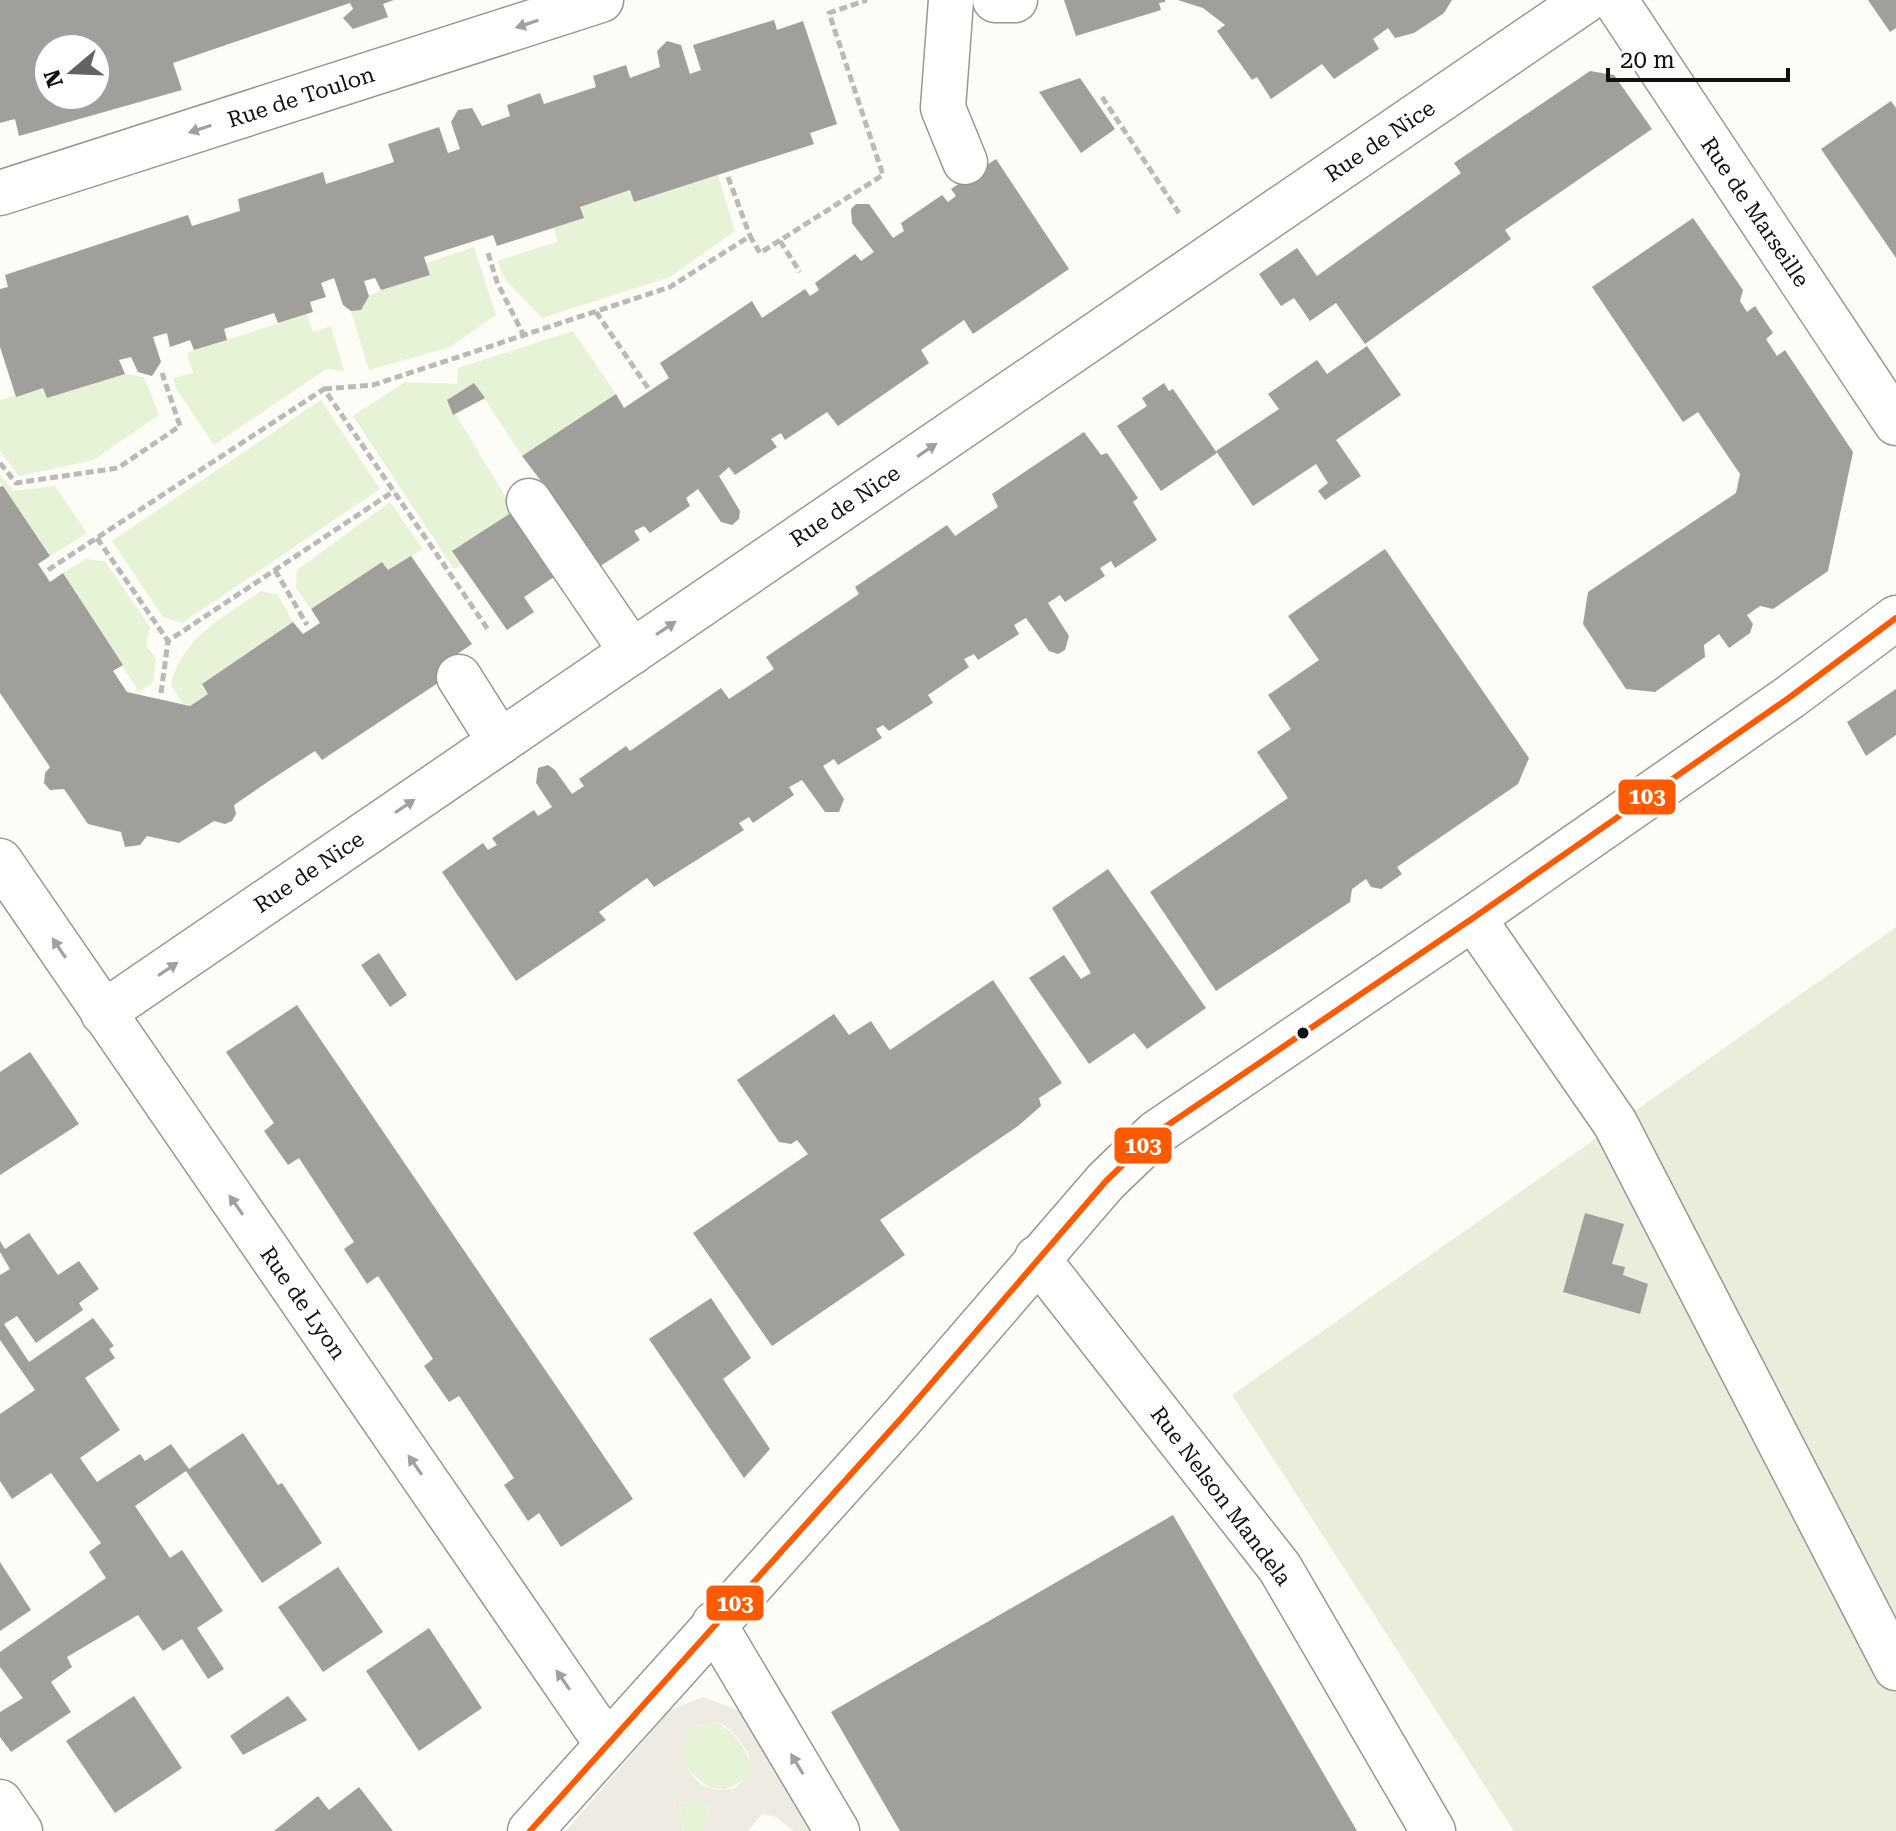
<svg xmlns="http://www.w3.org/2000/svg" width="1896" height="1831" font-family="'Roboto Serif',serif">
	<rect width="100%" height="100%" fill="#fdfcf7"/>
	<g fill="#e7f3d7">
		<path d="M718,175L735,231L670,277L542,318L505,279L497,261L557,242L554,228L583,218L580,207L630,190L634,202Z"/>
		<path d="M474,247L496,315L450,347L369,370L351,311L361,309L369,296L381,290L430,275L426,263Z"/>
		<path d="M307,314L313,332L331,326L344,371L326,369L214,445L177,390L173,378L193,373L187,353Z"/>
		<path d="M573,331L616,394L522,456L474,383L447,400L514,511L463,565L454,569L353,416L405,382L457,384L458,368Z"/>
		<path d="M125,374L144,377L159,415L93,460L19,476L0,451V400L43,388L47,398Z"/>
		<path d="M321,400L380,489L182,623L163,617L112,541Z"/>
		<path d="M0,474L13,491L55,486L87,533L50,556L0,482Z"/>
		<path d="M390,502L423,549L388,570L382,562L311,609L296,588L297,570Z"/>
		<path d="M86,559L105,561L150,627L146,645L156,659L153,682L139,692L63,573Z"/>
		<path d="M261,591L278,595L293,622L202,684L208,694L190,706L182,703L171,685C181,639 223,617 261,591Z"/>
		<path d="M717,1722C737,1734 747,1749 753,1772C722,1799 709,1793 683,1764V1741L695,1726Z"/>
		<path d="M679,1802L710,1804L703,1831H683Z"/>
	</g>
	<path fill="#e9eedb" d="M1896,927V1831H1514L1232,1395Z"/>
	<path fill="#edebe2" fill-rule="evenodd" d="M703,1697L751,1715L818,1831H794L776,1817L762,1814L748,1831H703L710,1804L679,1802L683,1831H566L670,1710ZM718,1722L731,1730L748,1752L752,1771L734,1789L717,1790L701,1785L683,1764V1741L695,1726Z"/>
	<g fill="#a19f9c" fill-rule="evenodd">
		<path d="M0,0H394L383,4L388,17L353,29L343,18L353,9L350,3L173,63L182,90L19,136L15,119L0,123ZM48,48H96V96H48Z"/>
		<path d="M1064,0H1165V2L1159,3L1161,10L1076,36Z"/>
		<path d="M1178,0H1452L1444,13L1414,33L1395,38L1388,28L1373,39L1379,49L1334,79L1322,64L1271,99L1257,77L1252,80L1217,31L1225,25L1203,8Z"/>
		<path d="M1868,0H1896V28L1890,32Z"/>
		<path d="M774,20L777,30L803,21L837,124L810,133L814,144L634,202L630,190L580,207L584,218L497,246L493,235L424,257L430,275L381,290L375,278L364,281L369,296L361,310L351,311L343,305L334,278L321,283L326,297L310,302L313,312L278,323L274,313L224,329L227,340L194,350L190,340L170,347L167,333L153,337L161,362L152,376L138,372L131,357L119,360L125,374L47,398L43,388L16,397L0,347V289L8,287L5,275L188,215L192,226L240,211L238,199L323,172L326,184L394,162L388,144L439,127L448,153L460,149L451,122L458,110L472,108L482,126L510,116L507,105L540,93L544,104L596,87L593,76L626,65L630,78L660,67L657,51L667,41L681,45L690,74L701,70L693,45Z"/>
		<path d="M1590,71L1614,75L1652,129L1505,230L1511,239L1365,344L1336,303L1310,321L1294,298L1281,306L1259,274L1297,248L1317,276L1461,173L1454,163Z"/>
		<path d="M1080,78L1115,129L1081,153L1039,92Z"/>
		<path d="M1891,101L1896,108V258L1821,149Z"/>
		<path d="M996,159L1069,269L973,334L964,320L921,350L929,363L838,426L827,412L785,440L781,433L771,439L777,447L735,475L729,467L719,476L740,511L739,519L732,525L721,522L698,489L686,498L690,506L650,533L644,526L634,531L640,540L599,567L537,488L544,485L522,456L616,394L624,408L669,378L660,363L752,301L762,318L805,289L810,296L819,290L815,283L855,254L861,261L874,252L852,223L851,209L856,204H869L893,238L904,231L901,223L942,195L948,202L956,196L951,189Z"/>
		<path d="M1693,218L1743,290L1740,301L1747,312L1755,306L1773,333L1766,339L1777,356L1785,350L1853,452L1828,571L1773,609L1760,606L1747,615L1753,624L1750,633L1729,648L1719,634L1704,645L1705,657L1655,692L1626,689L1583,624L1588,592L1736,493L1740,474L1698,412L1683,422L1592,287Z"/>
		<path d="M1367,346L1401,395L1336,440L1361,476L1325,500L1318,491L1328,483L1316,464L1253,506L1216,451L1279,409L1268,394L1317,360L1327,374Z"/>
		<path d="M474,383L485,398L453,415L447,400Z"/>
		<path d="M1164,383L1169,391L1173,389L1217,453L1161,491L1117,426L1147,406L1142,398Z"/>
		<path d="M1084,432L1101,455L1107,453L1138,498L1133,502L1157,540L1115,568L1111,561L1100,568L1105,576L1065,602L1060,595L1048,603L1069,636L1065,650L1058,654L1049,651L1026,618L1014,625L1019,634L978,660L974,654L964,659L969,667L928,695L933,703L889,731L883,725L876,729L882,738L838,765L834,759L823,766L844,799L839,812H825L802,780L789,787L794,795L753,823L749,817L739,823L744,830L654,887L647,878L599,912L606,920L516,981L442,872L483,843L488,850L497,845L492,838L534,810L538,816L552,807L536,783L538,768L548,765L555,770L572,794L584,786L579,779L626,746L630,751L721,688L729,699L774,669L766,657L859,594L855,587L947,525L955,536L998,507L992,494Z"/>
		<path d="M3,486L50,556L38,564L50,582L63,573L123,665L113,671L127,692L190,706L208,694L202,684L293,622L303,634L320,623L311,609L382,562L388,570L411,556L472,644L450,659L456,671L322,760L315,751L269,781L234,805L236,814L232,821L225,824L214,821L179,843L147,836L140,845L125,847L121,832L88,824L64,789L50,790L44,783L45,773L50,767L0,693V487Z"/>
		<path d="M514,511L557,575L524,597L534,612L507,630L452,551Z"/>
		<path d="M1385,549L1529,758L1518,784L1397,867L1402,874L1381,889L1371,887L1366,879L1352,889L1350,902L1216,991L1150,892L1288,798L1257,752L1291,729L1268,695L1319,660L1288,616Z"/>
		<path d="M1896,689V735L1866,756L1847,722Z"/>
		<path d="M1108,869L1206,1008L1147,1049L1134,1033L1089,1064L1029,978L1064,955L1081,979L1091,973L1052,908Z"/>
		<path d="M379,953L407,995L390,1007L361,965Z"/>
		<path d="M993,980L1062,1083L1039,1098L1041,1106L1018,1126L880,1220L905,1255L772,1346L693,1233L808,1154L797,1140L791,1144L779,1142L737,1080L834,1014L849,1035L871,1021L890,1050Z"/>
		<path d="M297,1005L633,1499L561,1547L539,1513L528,1521L504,1485L514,1478L459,1396L449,1402L424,1366L433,1359L378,1276L367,1284L344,1249L354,1242L299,1158L288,1165L264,1131L274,1123L226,1052Z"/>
		<path d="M30,1052L79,1124L0,1175V1072Z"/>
		<path d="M1585,1213L1624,1224L1612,1264L1625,1267L1623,1275L1648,1284L1640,1314L1563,1292Z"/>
		<path d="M29,1233L58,1275L79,1261L99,1289L79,1303L83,1310L36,1343L17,1316L4,1324L29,1362L93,1318L114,1346L109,1349L115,1358L85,1378L120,1430L80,1458L97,1482L140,1454L145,1461L171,1444L189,1469L243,1433L278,1485L282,1483L322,1543L262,1583L186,1471L135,1506L170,1558L182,1550L223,1611L197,1628L224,1669L208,1679L182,1639L163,1651L138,1615L67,1657L72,1667L51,1682L71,1712L11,1752L0,1737V1712L23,1698L0,1667V1652L106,1578L89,1552L101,1543L51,1473L12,1499L0,1481V1414L35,1390L0,1340V1275L10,1269L0,1252V1241L5,1249Z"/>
		<path d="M711,1298L751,1358L723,1379L770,1449L744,1478L649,1339Z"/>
		<path d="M1173,1515L1357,1831H900L831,1712Z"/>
		<path d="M0,1562L31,1610L0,1631Z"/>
		<path d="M338,1567L383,1632L323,1672L278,1607Z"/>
		<path d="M429,1628L482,1708L419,1751L366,1671Z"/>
		<path d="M134,1696L182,1768L115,1813L66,1741Z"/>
		<path d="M288,1696L307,1720L243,1755L230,1736Z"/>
		<path d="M359,1787L393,1831H274L318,1796L329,1810Z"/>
	</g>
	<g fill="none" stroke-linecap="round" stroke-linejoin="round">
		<defs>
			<g id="minor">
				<path d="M951,0L943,108L965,162"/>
				<path d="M995,0H1015"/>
				<path d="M1615,0L1896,423"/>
				<path d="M0,193L601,0"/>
				<path d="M529,501L632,652"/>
				<path d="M459,677L500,742"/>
				<path d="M0,861L607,1744"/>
				<path d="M1473,918L1615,1123L1896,1668"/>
				<path d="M103,1013L1586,0"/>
				<path d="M1037,1258L1280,1568L1433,1831"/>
				<path d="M714,1624L837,1831"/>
				<path d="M0,1802L20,1831"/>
				<path d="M530,1831L905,1414L1106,1181L1156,1133L1473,918L1790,697L1896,618"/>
			</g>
		</defs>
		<use href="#minor" stroke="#979795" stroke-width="47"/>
		<g stroke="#b9b9b8" stroke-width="5" stroke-dasharray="8 4" stroke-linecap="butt">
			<path d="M1102,97L1179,213"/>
			<path d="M728,177L750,236"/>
			<path d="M780,241L800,272"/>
			<path d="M488,253L497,282L524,336"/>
			<path d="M596,312L648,388"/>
			<path d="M324,389L373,385L670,287L750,236L760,253L883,175L829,13L867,0"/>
			<path d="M0,463L16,483L118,468L180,426L162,373"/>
			<path d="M97,538L168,641L394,491"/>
			<path d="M48,570L324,389L489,631"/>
			<path d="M275,570L307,625"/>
			<path d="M161,693L168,641"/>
		</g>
		<use href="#minor" stroke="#fffffe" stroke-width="44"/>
		<defs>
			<path id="bus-1" d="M530,1831L905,1414L1106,1181L1156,1133L1473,918L1790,697L1896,618"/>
		</defs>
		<use href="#bus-1" stroke="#fff" stroke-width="12"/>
		<use href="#bus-1" stroke="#ff5a00" stroke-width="6"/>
	</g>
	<defs><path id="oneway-solid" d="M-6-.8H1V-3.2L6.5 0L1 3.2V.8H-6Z" transform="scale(2)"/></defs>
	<g fill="#a0a09f">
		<use href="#oneway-solid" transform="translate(527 24) rotate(162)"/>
		<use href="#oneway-solid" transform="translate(200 129) rotate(162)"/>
		<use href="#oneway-solid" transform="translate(927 450) rotate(-34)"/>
		<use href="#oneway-solid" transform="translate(666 628) rotate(-34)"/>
		<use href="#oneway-solid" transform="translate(405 806) rotate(-34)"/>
		<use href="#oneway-solid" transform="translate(59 948) rotate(-124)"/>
		<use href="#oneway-solid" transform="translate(168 969) rotate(-34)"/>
		<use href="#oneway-solid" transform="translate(236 1205) rotate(-125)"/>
		<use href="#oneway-solid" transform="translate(415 1465) rotate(-125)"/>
		<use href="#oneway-solid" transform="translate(563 1680) rotate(-125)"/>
		<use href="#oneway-solid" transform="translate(797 1764) rotate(-121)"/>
	</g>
	<circle fill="#111" stroke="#fff" stroke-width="3" cx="1303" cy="1033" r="7"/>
	<g text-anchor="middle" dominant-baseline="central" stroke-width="8" stroke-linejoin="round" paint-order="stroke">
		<g font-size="22" fill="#111" stroke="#fff">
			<text transform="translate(301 97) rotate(-18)">Rue de Toulon</text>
			<text transform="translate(1380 141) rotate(-34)">Rue de Nice</text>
			<text transform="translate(1755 212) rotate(56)">Rue de Marseille</text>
			<text transform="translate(845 506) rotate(-34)">Rue de Nice</text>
			<text transform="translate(309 872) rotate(-34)">Rue de Nice</text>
			<text transform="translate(303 1303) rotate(55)">Rue de Lyon</text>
			<text transform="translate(1221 1496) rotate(53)">Rue Nelson Mandela</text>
		</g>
	</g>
	<g stroke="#fff" stroke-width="3">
		<rect x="1617" y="778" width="60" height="38" rx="8" fill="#ff5a00"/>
		<rect x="1113" y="1126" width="60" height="39" rx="8" fill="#ff5a00"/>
		<rect x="705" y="1584" width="60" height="38" rx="8" fill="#ff5a00"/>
	</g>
	<g font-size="22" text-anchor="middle" font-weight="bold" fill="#fff">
		<text x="1647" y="804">103</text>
		<text x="1143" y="1153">103</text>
		<text x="735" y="1611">103</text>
	</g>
	<g transform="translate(72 72) rotate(251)"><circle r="38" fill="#ffffff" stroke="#a0a0a0" stroke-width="2"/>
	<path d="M0-6L14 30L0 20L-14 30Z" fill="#646362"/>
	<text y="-12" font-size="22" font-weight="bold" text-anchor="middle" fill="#111111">N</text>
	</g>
	<path d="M1608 68v12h180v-12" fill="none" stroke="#111111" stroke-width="4"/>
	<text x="1620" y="68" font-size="24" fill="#111111" stroke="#ffffff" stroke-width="6" paint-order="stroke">20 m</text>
</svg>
